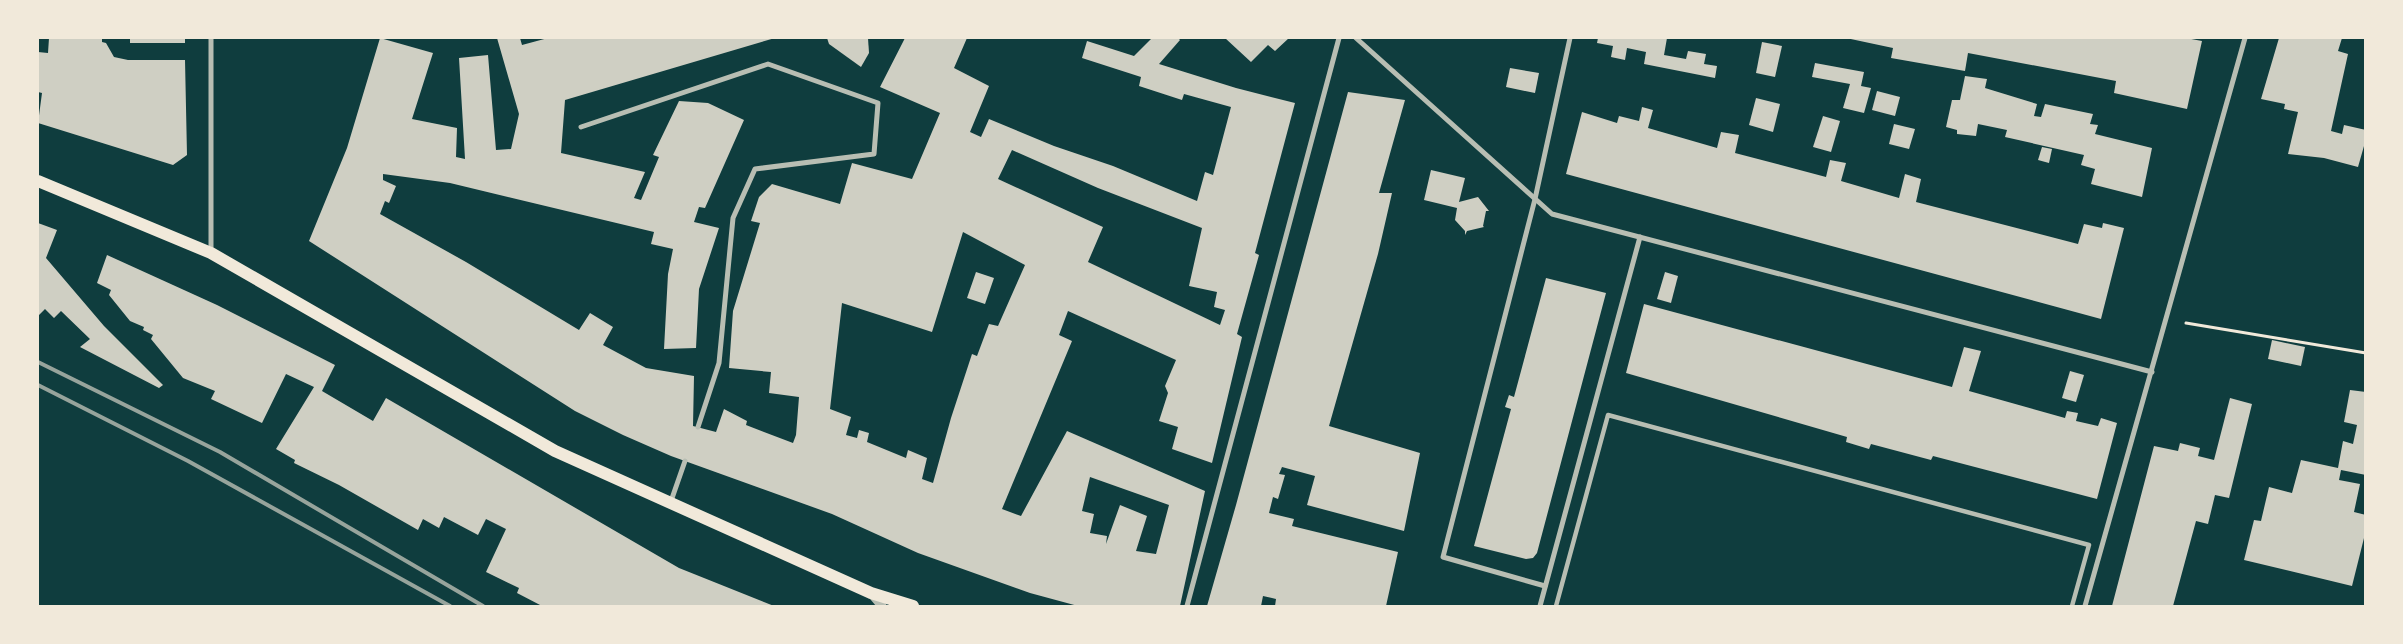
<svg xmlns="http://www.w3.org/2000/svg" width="2403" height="644" font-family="Lora,serif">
	<rect width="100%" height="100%" fill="#0f3d3e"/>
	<g fill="#cfcfc3" fill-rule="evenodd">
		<path d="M49,38H102V42L106,43L114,57L128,60H185L187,155L173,165L38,123L42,93L38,92V52L48,53Z"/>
		<rect x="130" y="38" width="55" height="5"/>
		<path d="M380,38L433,53L412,119L457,128L456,157L465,159L459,58L488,55L496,150L511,149L519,114L497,38H520L522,45L548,38H775L565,100L561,153L645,172L634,198L641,200L659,157L653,155L679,101L708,103L744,120L705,208L699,207L694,222L719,228L699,289L696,348L664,349L668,274L673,249L651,244L654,232L450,183L383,174V180L396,186L389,203L385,201L380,214L466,262L579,330L590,313L613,327L603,345L646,368L694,376L693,426L716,432L724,409L747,421L746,425L793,443L796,435L799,397L769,393L771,372L729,368L733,311L760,223L751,221L759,197L772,184L840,204L852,163L912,179L940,113L880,87L905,38H967L954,68L989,86L970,132L981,137L989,119L1054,146L1113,166L1197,201L1205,172L1213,175L1231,107L1184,94L1182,100L1139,86L1141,77L1082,58L1087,41L1134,56L1152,38H1178L1180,40L1159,64L1236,88L1295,103L1255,253L1259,255L1237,334L1242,337L1212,463L1172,449L1178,427L1159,421L1168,393L1165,386L1176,360L1068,311L1059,335L1072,341L1002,509L1021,516L1067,431L1205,491L1180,606H1078L1030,593L918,553L832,514L671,456L623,435L575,411L309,241L347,148ZM1012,150L1098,188L1202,228L1189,286L1217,292L1214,307L1225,310L1220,325L1088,262L1103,227L998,179ZM963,232L1025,265L998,326L989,324L977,356L972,354L951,418L933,483L922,479L927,458L908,450L906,458L867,442L869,433L859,430L857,438L846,435L851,417L830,409L842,303L932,332ZM1090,477L1169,505L1156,554L1136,551L1147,516L1120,505L1106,544L1107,536L1090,533L1094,514L1082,511Z"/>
		<path d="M827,38H868L869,53L861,67L829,44Z"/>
		<path d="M1225,38H1289L1275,51L1268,45L1251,62Z"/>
		<path d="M1598,38H1667L1664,55L1686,59L1688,51L1706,54L1704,64L1717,66L1715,78L1644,64L1646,52L1627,48L1625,60L1611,57L1613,46L1597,43Z"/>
		<path d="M1846,38H2186L2202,41L2187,109L2114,93L2116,81L1968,53L1965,71L1891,58L1893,48Z"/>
		<path d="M2279,38H2342L2338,51L2348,54L2331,131L2342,134L2344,125L2366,130V139L2358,167L2324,158L2288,154L2298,112L2284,109L2285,104L2261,99Z"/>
		<path d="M1762,42L1782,46L1775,77L1756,73Z"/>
		<path d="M1815,63L1864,72L1861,86L1871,88L1864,113L1843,108L1850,84L1812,77Z"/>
		<path d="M1510,68L1539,73L1535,93L1506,87Z"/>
		<path d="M1965,76L1987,79L1985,88L2037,104L2034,116L2041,117L2045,104L2093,114L2090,124L2098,125L2095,134L2152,148L2142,197L2091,184L2095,169L2081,165L2084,155L2005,137L2007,130L1978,124L1976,136L1957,134V130L1946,127L1952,100H1960Z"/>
		<path d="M1877,91L1900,97L1895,116L1872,110Z"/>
		<path d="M1348,92L1405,100L1379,193H1392L1378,254L1329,426L1420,453L1404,531L1307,505L1315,476L1282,467L1279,474L1285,475L1278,499L1273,497L1269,513L1294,519L1292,526L1398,552L1386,606H1275L1276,599L1263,596L1261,606H1207L1236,505Z"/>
		<path d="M1756,98L1780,104L1773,132L1749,125Z"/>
		<path d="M1642,107L1653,110L1648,128L1717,148L1721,132L1739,135L1735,153L1826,177L1830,160L1846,163L1841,181L1899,198L1905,174L1921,179L1916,202L2078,244L2084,224L2102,228L2103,223L2124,228L2101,319L1566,174L1582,112L1617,123L1619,116L1639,121Z"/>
		<path d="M1823,116L1840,121L1831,152L1813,147Z"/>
		<path d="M1894,124L1915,129L1909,149L1889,144Z"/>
		<path d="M2042,147L2052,149L2049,163L2038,160Z"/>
		<path d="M1431,170L1465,178L1459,202L1478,197L1489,211H1486L1483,226L1484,227L1467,231L1465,235V231L1455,220L1457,208L1424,200Z"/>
		<path d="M38,223L57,230L46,258L104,326L163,385L159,388L80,347L90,339L61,311L54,318L45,309L38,316Z"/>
		<path d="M107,255L217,305L335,365L322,391L373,421L386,398L679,568L774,606H542L517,593L519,588L486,572L506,529L486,519L478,535L444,517L439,528L423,519L418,530L339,485L294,463L295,460L276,449L314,387L286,374L262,423L211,399L215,391L183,378L151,339L153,335L143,330L144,327L130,321L109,295L111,290L97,283Z"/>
		<path d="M976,272L994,278L985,304L967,298Z"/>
		<path d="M1665,272L1678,276L1671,303L1657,299Z"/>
		<path d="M1546,278L1606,293L1537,553L1533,558L1526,559L1474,546L1511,409L1505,407L1509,395L1514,397Z"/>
		<path d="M1644,304L1952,387L1964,347L1981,351L1969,391L2065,418L2067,411L2078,413L2076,421L2098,426L2101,418L2117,423L2097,499L1933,456L1931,460L1871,444L1869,449L1846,442L1847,437L1626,373Z"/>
		<path d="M2272,340L2305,347L2301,366L2268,359Z"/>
		<path d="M2070,371L2084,375L2076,402L2062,398Z"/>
		<path d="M2350,390L2366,392V475L2341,470L2339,480L2360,484L2354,512L2366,515V530L2352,586L2244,560L2254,520L2261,521L2269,487L2292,493L2301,460L2338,468L2343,441L2353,444L2357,425L2344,422Z"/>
		<path d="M2230,398L2252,404L2229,498L2215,495L2208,524L2196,521L2173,606H2112L2154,446L2178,451L2180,443L2200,448L2198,456L2214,460Z"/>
	</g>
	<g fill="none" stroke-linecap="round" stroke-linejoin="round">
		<path stroke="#f1e9da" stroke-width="3" d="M2186,323L2366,353"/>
		<path stroke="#b8beb3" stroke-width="4.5" d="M1556,606L1608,415L2089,545L2072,606"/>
		<g stroke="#b8beb3" stroke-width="5">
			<path d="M1356,38L1552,214L2152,372"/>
			<path d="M581,127L768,64L878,103L874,154L755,169L733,218L719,363L698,427"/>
			<path d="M211,252V38"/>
			<path d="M670,504L685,461"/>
			<path d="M1545,586L1443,557L1535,199L1570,38"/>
			<path d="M1187,606L1339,38"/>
			<path d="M1540,606L1640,237"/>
			<path d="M2085,606L2245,38"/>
		</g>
		<path stroke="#b8beb3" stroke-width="9" d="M871,593L882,606"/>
		<path stroke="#f1e9da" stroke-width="12" d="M38,181L211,253L555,451L871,593L913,606"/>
		<g stroke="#97a49c" stroke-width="4">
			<path d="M38,362L220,452L483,606"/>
			<path d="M38,385L188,461L450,606"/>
		</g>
	</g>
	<rect width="2403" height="644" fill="none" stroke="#f1e9da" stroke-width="78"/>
</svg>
